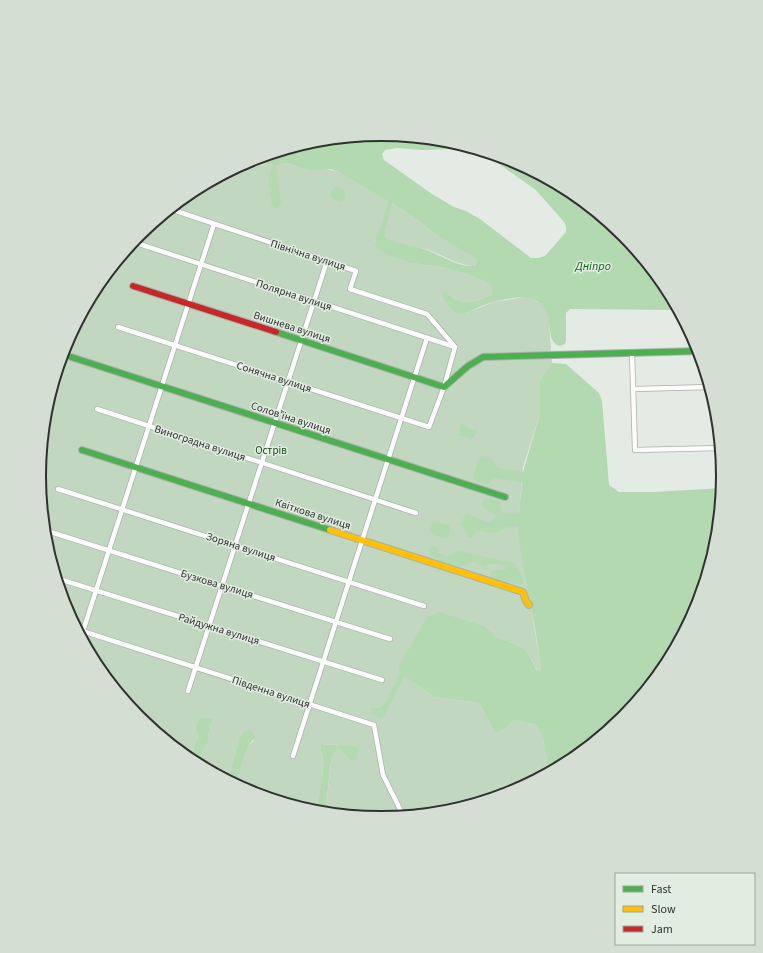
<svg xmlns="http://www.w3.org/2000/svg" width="763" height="953" font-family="'Source Sans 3',sans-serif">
	<rect width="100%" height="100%" fill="#e4eae4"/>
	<path fill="#c1d7c0" d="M251,160L276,166L287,163L311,171L326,169L338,172L392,203L423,224L432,232L474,256L477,259L476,263L473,266C456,265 442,254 426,249C417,247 408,247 399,244C390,241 385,234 376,236L375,244L412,263L441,267L469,275L484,281L492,287V294L490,295C480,300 464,306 453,298C449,295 448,291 443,291L442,295L447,304L466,313L494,302L525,297L532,299L541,304L547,311L549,322L552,363L540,379V414L523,467L518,526L541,669L539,671L536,668L525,648L497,637L486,627L400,673L435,697L479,703L489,722L506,728L514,720L536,725L543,738L549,773L512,793L448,812L381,819L325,813L332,757L339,745L321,744C320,752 324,760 323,769C322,783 318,798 316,813L250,793L235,785L248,747L254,740H239L229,776L225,780L199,765L203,750L208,742V736L213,719L206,717L200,718L195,726L198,735L191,757V761L139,719L97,667L65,607L46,543L39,476L46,409L65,345L97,286L139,234L191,192Z"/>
	<g fill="#b2d9b0" fill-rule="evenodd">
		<path d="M382,134L449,141L513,160L572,192L624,234L666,286L679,310L570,309L566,313V341L565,344L560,346C541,342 561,304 527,298C514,296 491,302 479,307C474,309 469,313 464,313C454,315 445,303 442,295L443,291C448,291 449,295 453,298C464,306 480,300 490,295L492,294V287L484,281L469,275L441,267L412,263L388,255L377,247L375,245L376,236L382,224L388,201L338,172L331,169L311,171L287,163L276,166L281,203L278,209L271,205L272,198L270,195L271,190L268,182L273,165L251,160L315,141ZM397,148L422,150L447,149L479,150L536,190L565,223L566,227V232L545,256L538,258H531L480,219L466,211L454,207L432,194L384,160L382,154L385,150ZM392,203L423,224L432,232L474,257L477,261L475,265C461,270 438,253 424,249C409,244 401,246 385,237V231Z"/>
		<path d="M336,187C345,189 348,193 343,202H339L331,197C330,192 331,189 336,187Z"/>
		<path d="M552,363L566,364L599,393L602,401L609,485L619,492H654L723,488L717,544L698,608L666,667L624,719L572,761L549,773L543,738L536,725L514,720L506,728L496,732L489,722L479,703L435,697L404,676L385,714L382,718L370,713L372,708H380L383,706L388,698L400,673L399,666L427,617L439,612L486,627L497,637L525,648L536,669L539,671L541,669L536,634L519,541L518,526L506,527L498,532L490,533L482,531H475L471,538L467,537L466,531L460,524L466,514L489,523L497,516L481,506L485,498L501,501L500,508L504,514L519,513L522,483L513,481L494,478L488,484L478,482L473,479L477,464L480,457C490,454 494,460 497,468L523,472L540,414V379Z"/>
		<path d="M463,424L472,430L476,429L477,432L475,436L471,439L459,435L460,425Z"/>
		<path d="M434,522L448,525L450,528L448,538L436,536L430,532L432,523Z"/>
		<path d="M431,546L439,548V553C454,563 450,546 465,553L515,563L524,582L520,585L490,577L491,573L493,570H505L506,567C500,563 490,562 484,566L472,562L462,567L442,562L438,558L430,556L429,551Z"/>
		<path d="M206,717L213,719L208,736V742L203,750L199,765L191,761V757L198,735L195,726L200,718Z"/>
		<path d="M251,730L255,736L248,747L235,785L225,780L229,776L239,740L243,733Z"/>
		<path d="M321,744L357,747L359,750L356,755L357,758L353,761C347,757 344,751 338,747L332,757L331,763L325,813H316C318,798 322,783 323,769C324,759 320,752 321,744Z"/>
	</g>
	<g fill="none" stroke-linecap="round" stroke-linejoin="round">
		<defs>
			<g id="street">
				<path d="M170,209L356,271L350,289L427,314L455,347"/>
				<path d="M133,242L455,347"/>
				<path d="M118,327L429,427L444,387L455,347"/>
				<path d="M632,352L635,450L721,448"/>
				<path d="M634,389L711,387"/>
				<path d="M97,409L416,513"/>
				<path d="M58,489L424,606"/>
				<path d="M44,530L390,639"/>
				<path d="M56,578L382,680"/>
				<path d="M76,629L374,725L383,775L404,817"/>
				<path d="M83,631L214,224"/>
				<path d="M188,691L327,261"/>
				<path d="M293,756L427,338"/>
			</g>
			<g id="fast">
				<path d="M276,332L444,387L468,366L483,357L700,351"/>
				<path d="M71,357L505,497"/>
				<path d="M82,450L330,530"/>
			</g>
			<path id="slow" d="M330,530L523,592L526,601L529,605"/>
			<path id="jam" d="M133,286L276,332"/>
		</defs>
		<use href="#street" stroke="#abb0ab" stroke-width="6"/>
		<use href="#fast" stroke="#abb0ab" stroke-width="8"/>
		<use href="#slow" stroke="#abb0ab" stroke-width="8"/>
		<use href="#jam" stroke="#abb0ab" stroke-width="8"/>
		<use href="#street" stroke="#fbfcfb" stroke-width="4.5"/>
		<use href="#fast" stroke="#4caf50" stroke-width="6"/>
		<use href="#slow" stroke="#ffc107" stroke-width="6"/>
		<use href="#jam" stroke="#c62828" stroke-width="6"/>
	</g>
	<g text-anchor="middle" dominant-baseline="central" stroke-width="3" stroke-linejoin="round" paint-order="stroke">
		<g font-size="11" fill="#2f332e" stroke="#e2ede1">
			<text transform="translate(308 255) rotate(18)">Північна вулиця</text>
			<text transform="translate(294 295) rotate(18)">Полярна вулиця</text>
			<text transform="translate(292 327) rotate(18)">Вишнева вулиця</text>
			<text transform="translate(274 377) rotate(18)">Сонячна вулиця</text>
			<text transform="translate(291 418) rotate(18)">Соловʼїна вулиця</text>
			<text transform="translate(200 443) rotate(18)">Виноградна вулиця</text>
			<text transform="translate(313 514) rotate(18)">Квіткова вулиця</text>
			<text transform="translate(241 547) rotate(18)">Зоряна вулиця</text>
			<text transform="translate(217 584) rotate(17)">Бузкова вулиця</text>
			<text transform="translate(219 629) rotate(17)">Райдужна вулиця</text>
			<text transform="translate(271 692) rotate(18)">Південна вулиця</text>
		</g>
		<g font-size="11" fill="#144b16" stroke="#e2ede1">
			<text x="271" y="450">Острів</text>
		</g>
		<g font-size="12" font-style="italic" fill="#1a641d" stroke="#e2ede1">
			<text x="593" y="266">Дніпро</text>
		</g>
	</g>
	<path d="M0 0H763V953H0ZM46 476a335 335 0 1 1 670 0a335 335 0 1 1-670 0Z" fill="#d4ded3" fill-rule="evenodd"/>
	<path fill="none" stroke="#2f332e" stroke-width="2" d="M46 476a335 335 0 1 1 670 0a335 335 0 1 1-670 0Z"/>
	<rect x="615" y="873" width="140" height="72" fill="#e2ede1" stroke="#9aa399"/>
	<rect x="623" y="886" width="20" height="6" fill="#4caf50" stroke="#9aa399"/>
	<text x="651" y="893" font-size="12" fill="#2f332e">Fast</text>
	<rect x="623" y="906" width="20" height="6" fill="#ffc107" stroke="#9aa399"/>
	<text x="651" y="913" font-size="12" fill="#2f332e">Slow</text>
	<rect x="623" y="926" width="20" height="6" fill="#c62828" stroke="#9aa399"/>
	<text x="651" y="933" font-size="12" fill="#2f332e">Jam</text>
</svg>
